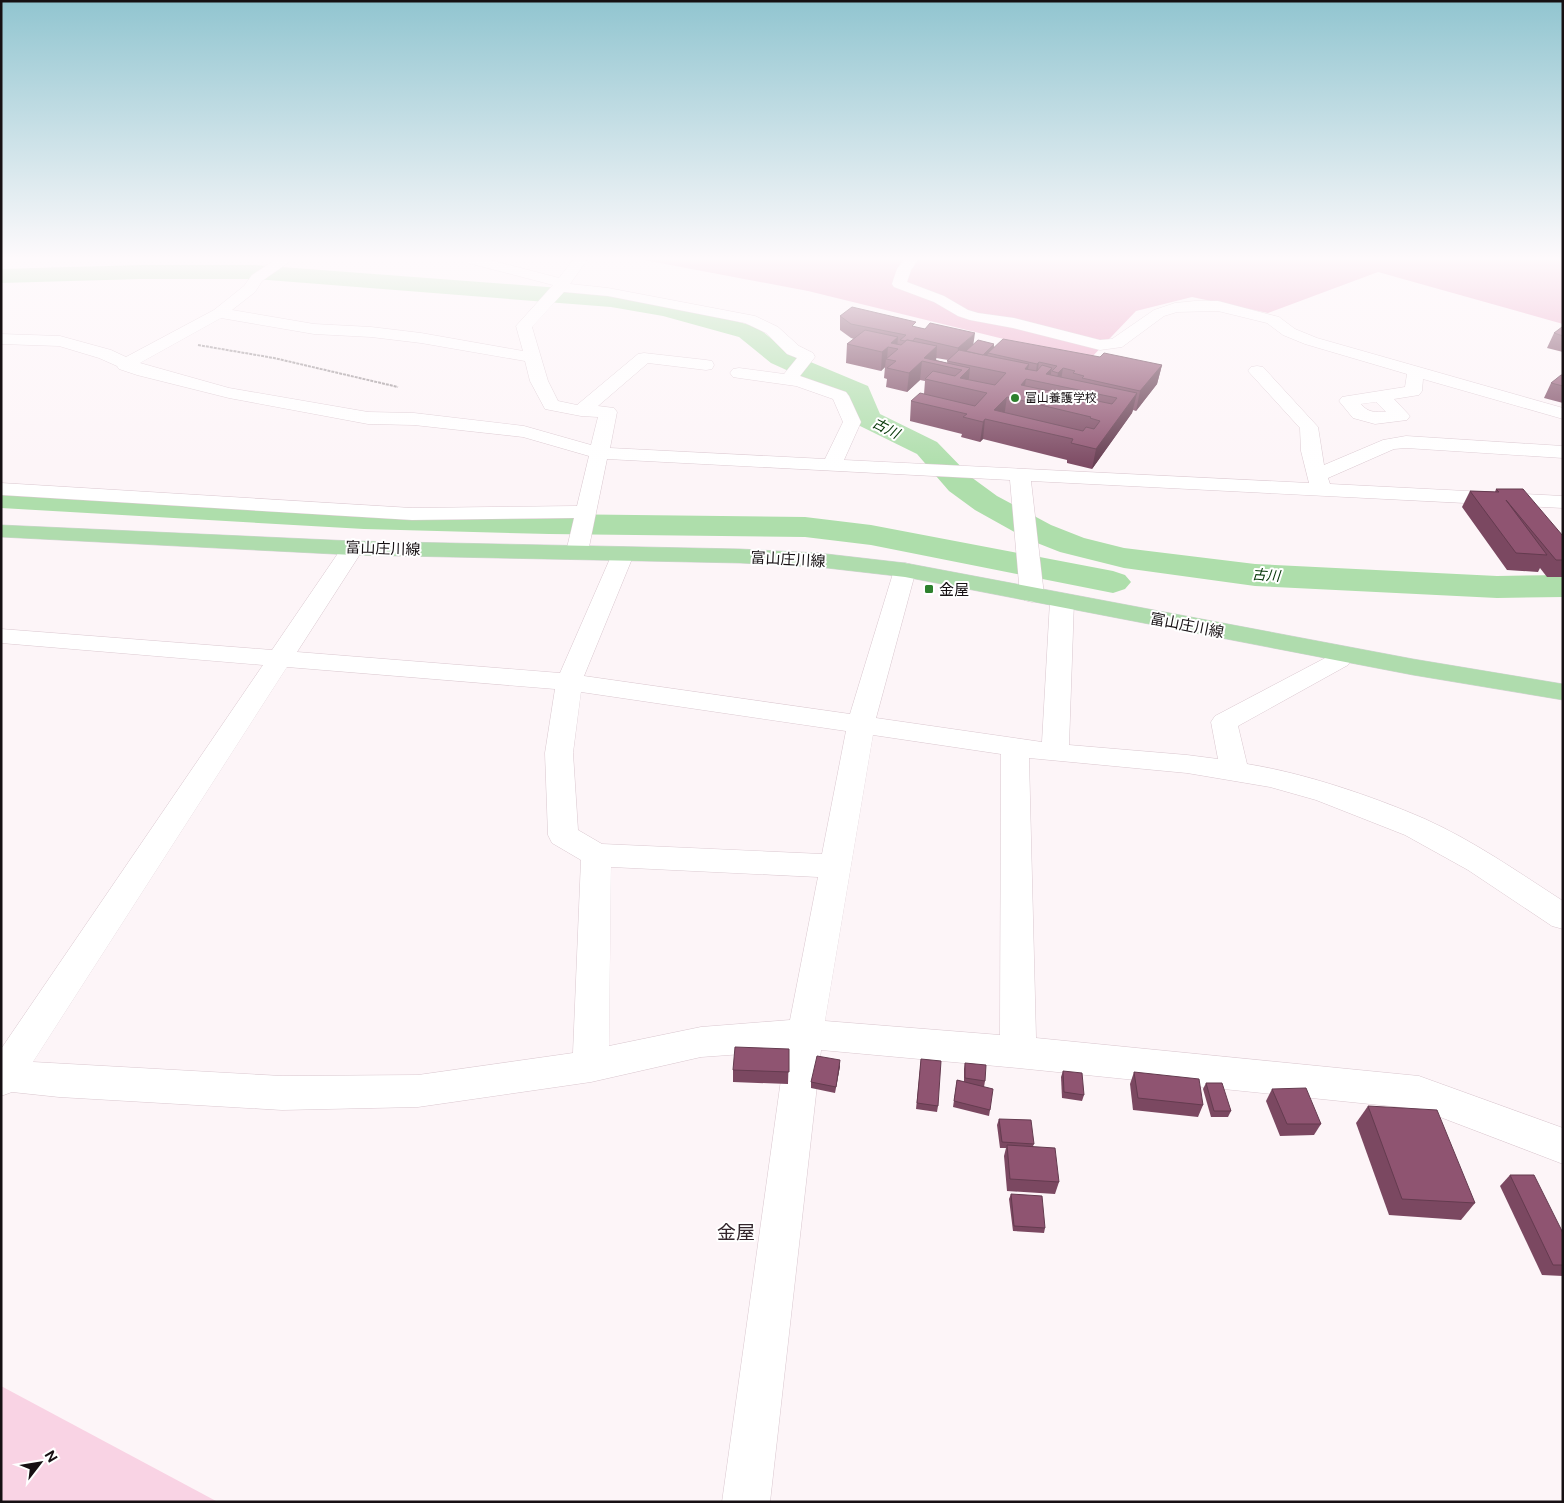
<svg xmlns="http://www.w3.org/2000/svg" width="1564" height="1503" font-family="'Public Sans','Noto Sans JP',sans-serif">
	<rect width="100%" height="100%" fill="#fdf5f8"/>
	<path fill="#f9d3e4" d="M1,1386L216,1501V1502H1Z"/>
	<path fill="#eba9c7" d="M644,260H1563V324L1378,272L1268,313L1192,297L1136,311L1089,360L808,291Z"/>
	<g fill="none" stroke-linecap="round" stroke-linejoin="round">
		<g fill="#aedeab" fill-rule="evenodd">
			<path d="M141,265H255L573,289L666,302L757,327L789,353L868,386L880,414L937,442L971,477L997,496L1051,525L1084,538L1124,548L1255,564L1497,576L1563,575V597L1497,598L1255,586L1124,568L1060,552L1027,539L975,510L949,491L917,454L858,425L846,397L771,363L739,337L663,316L611,307L255,279H141L1,283V269Z"/>
			<path d="M1,488L364,509L549,514L805,517L871,525L1113,571L1125,575L1131,582L1125,589L1113,593L871,545L805,537L549,534L364,529L1,508Z"/>
		</g>
		<defs>
			<g id="minor">
				<path d="M275,260H292L262,281L255,292L232,310L314,324L371,327L421,333L523,351L516,326L553,285L468,263L466,260H490L559,278L573,260H587L570,284L608,288L755,316L778,327L799,346L813,353L815,357L800,376L846,392L849,396L861,422L844,460L1309,483L1301,451L1300,428L1248,371L1251,367L1257,366L1263,367L1318,427L1324,465L1383,440L1406,436L1563,446V458L1406,448L1394,449L1328,478L1330,484L1563,496V508L1031,481L1044,595L1040,600L1032,602L1024,600L1020,595L1010,480L607,459L588,552L585,557L577,559L569,557L566,552L574,518L412,520L1,495V483L412,508L577,506L589,456L523,437L414,425L368,424L229,398L137,375L119,369L117,366L99,358L59,346L1,344V334L60,336L111,350L126,357L214,310L244,286L252,275ZM564,292L608,296L745,323L766,333L787,354L797,358L784,374L739,368L733,369L730,373L733,377L739,378L796,386L833,399L843,422L825,459L610,448L617,412L614,408L598,406L648,363L706,370L712,369L714,365L712,361L706,360L644,353L638,354L577,405L558,401L548,381L532,327ZM221,318L314,334L371,337L421,343L525,361L530,381L545,409L581,416L598,417L591,445L524,426L414,413L368,412L229,388L140,363Z"/>
				<path d="M904,260H918L911,270L907,282L944,296L968,310L978,313L1014,318L1100,340L1112,339L1154,310L1175,303L1195,301H1218L1279,317L1295,329L1317,338L1563,408V419L1423,379L1422,391L1419,395L1394,399L1410,416L1407,420L1375,424L1353,418L1339,401L1342,397L1348,396L1405,387L1407,374L1305,344L1283,335L1267,323L1218,311L1177,312L1164,316L1122,347L1100,350L1013,328L970,320L958,316L934,302L894,287L892,284L897,269ZM1376,402L1386,412C1375,412 1368,413 1361,404Z"/>
				<path d="M353,541L361,543L364,548L297,652L560,673L612,554L615,549L623,547L631,549L634,554L584,676L850,714L894,570L897,565L905,563L913,565L916,570L876,718L1042,742L1050,601L1054,596L1062,594L1070,596L1074,601L1069,745L1187,755L1218,759L1211,722L1215,716L1327,657L1330,648L1339,646L1348,648C1352,654 1352,659 1348,665L1238,726L1247,764C1304,773 1372,796 1425,819C1474,841 1518,872 1563,901V929L1552,926L1468,870L1405,835L1316,800L1270,787L1187,773L1029,758L1036,1038L1419,1076L1563,1128V1164L1419,1109L1018,1068L821,1050L770,1502H722L785,1051L701,1057L591,1082L418,1107L282,1110L59,1097L12,1092L1,1096V1049L263,665L1,643V629L272,650L345,543ZM287,667L555,689L545,753L548,835L552,843L581,860L573,1053L418,1075L282,1076L33,1062ZM581,692L846,731L822,854L602,844L578,830L573,753ZM873,735L1001,754L1000,1035L825,1021ZM611,867L818,877L790,1020L701,1027L609,1046Z"/>
			</g>
			<path id="major" d="M1,525L353,541L740,549L818,553L905,563L1413,659L1563,684V700L1413,675L905,577L818,567L740,563L353,555L1,537Z"/>
		</defs>
		<use href="#minor" stroke="#dac7cf" stroke-width="1"/>
		<use href="#major" stroke="#d5d4d5" stroke-width="1"/>
		<path stroke="#9d9598" stroke-width="2" stroke-dasharray="3 1" stroke-linecap="butt" d="M198,345L274,358L398,387"/>
		<use href="#minor" fill="#fff" fill-rule="evenodd"/>
		<use href="#major" fill="#afdcad" fill-rule="evenodd"/>
	</g>
	<g fill="#7b4861" fill-rule="evenodd">
		<path d="M840,316L916,327L973,344H994V347L1100,357L1162,365L1157,384L1136,411L1133,410L1132,413L1092,469L1067,463V460L983,439L980,442L961,437L962,434L910,421L911,401L924,394L925,381L920,380L907,392L886,387L887,379L884,378L885,367L881,371L846,363L847,344L854,339L851,338L840,330ZM936,358L948,360L947,363L936,360Z"/>
		<path d="M1563,327V352L1547,348L1554,333Z"/>
		<path d="M1563,375V403L1544,398L1551,383Z"/>
		<path d="M1496,489L1563,536V577H1547L1540,568L1538,572L1507,570L1462,507L1470,491L1495,492Z"/>
		<path d="M789,1049L788,1084L733,1082V1070Z"/>
		<path d="M921,1059L938,1106L937,1112L916,1109Z"/>
		<path d="M965,1063L985,1081L984,1087L990,1110L989,1116L953,1107L957,1080L964,1082V1069Z"/>
		<path d="M840,1066L835,1093L811,1088V1082Z"/>
		<path d="M1063,1071L1084,1095L1082,1101L1062,1098L1061,1077Z"/>
		<path d="M1134,1072L1203,1105L1198,1117L1133,1110L1130,1084Z"/>
		<path d="M1206,1083L1231,1111L1228,1117H1211L1203,1089Z"/>
		<path d="M1272,1089L1321,1124L1314,1135L1280,1136L1266,1101Z"/>
		<path d="M1368,1106L1475,1203L1461,1220L1389,1215L1356,1123Z"/>
		<path d="M999,1119L1034,1144L1033,1146L1059,1182L1055,1194L1007,1191L1004,1156L1006,1148H1000L997,1125Z"/>
		<path d="M1510,1175L1563,1233V1276L1542,1275L1500,1186Z"/>
		<path d="M1011,1194L1045,1228L1044,1233L1013,1231L1009,1199Z"/>
	</g>
	<g fill="#643b4f">
		<path d="M975,333L973,347L957,362L958,348Z"/>
		<path d="M898,337L897,349L891,343Z"/>
		<path d="M994,344L993,353H988L987,359H979Z"/>
		<path d="M937,346L936,364L924,358Z"/>
		<path d="M888,347L887,359H886L885,367L881,371L882,352Z"/>
		<path d="M922,361L920,380L907,392L909,373Z"/>
		<path d="M1039,362L1036,381L1035,380L1037,364Z"/>
		<path d="M1029,364L1026,379L1023,398L1021,385L1025,369Z"/>
		<path d="M1162,365L1157,384L1136,411L1140,391Z"/>
		<path d="M970,368L968,387L960,378Z"/>
		<path d="M1052,368L1049,384L1046,374Z"/>
		<path d="M1063,368L1060,386L1056,385L1058,373Z"/>
		<path d="M1137,393L1132,413L1092,469L1096,449Z"/>
		<path d="M1007,397L1004,417L994,410Z"/>
		<path d="M985,419L983,439L980,442L983,422Z"/>
		<path d="M840,1060V1066L835,1093L836,1087Z"/>
	</g>
	<g fill="#8f5471" stroke="#643b4f" fill-rule="evenodd">
		<path d="M852,307L916,322L912,326L925,329L930,323L975,333L958,348L915,338L913,341L907,340L905,341L900,340L906,335L851,324L840,316Z"/>
		<path d="M1562,327H1563V336L1554,333Z"/>
		<path d="M865,330L898,337L891,343L901,345L907,340L937,346L924,358L970,368L960,378L995,385L1006,373L947,361L959,350L1029,364L1025,369L1037,371L1042,365L1052,368L1046,374L1137,393L1096,449L1071,443L1073,439L985,419L983,422L963,417L967,414L911,401L920,393L975,406L987,393L925,379L933,371L955,376L962,370L922,361L909,373L887,368L896,361L886,359L898,349L888,347L882,352L847,344ZM1026,379L1117,398L1112,404L1021,385ZM1007,397L1091,417L1090,418L1100,421L1094,429L1086,427L1083,431L994,410Z"/>
		<path d="M1003,339L1100,357L1104,353L1162,365L1140,391L1082,378L1084,376L1073,373L1075,371L1063,368L1058,373L1052,371L1057,366L1039,362L1037,364L988,353Z"/>
		<path d="M978,340L994,344L983,355L966,351Z"/>
		<path d="M1561,375H1563V386L1551,383Z"/>
		<path d="M1496,489H1523L1563,536V560H1556L1506,500L1547,555L1516,553L1470,491L1499,492Z"/>
		<path d="M735,1047L789,1049V1072L733,1070Z"/>
		<path d="M817,1056L840,1060L836,1087L811,1082Z"/>
		<path d="M921,1059L941,1061L938,1106L917,1103Z"/>
		<path d="M965,1063L986,1065L985,1081L965,1078Z"/>
		<path d="M1063,1071L1082,1073L1084,1095L1064,1092Z"/>
		<path d="M1134,1072L1199,1079L1203,1105L1138,1098Z"/>
		<path d="M957,1080L993,1089L990,1110L954,1101Z"/>
		<path d="M1206,1083H1222L1231,1111H1214Z"/>
		<path d="M1306,1088L1321,1124H1287L1272,1089Z"/>
		<path d="M1368,1106L1437,1110L1475,1203L1402,1199Z"/>
		<path d="M999,1119L1031,1120L1034,1144L1002,1142Z"/>
		<path d="M1007,1145L1055,1148L1059,1182L1010,1179Z"/>
		<path d="M1510,1175H1534L1563,1233V1265H1553Z"/>
		<path d="M1011,1194L1042,1196L1045,1228L1014,1226Z"/>
	</g>
	<linearGradient id="sky" x2="0" y2="1"><stop stop-color="#91c5d0"/><stop offset="0.55" stop-color="#fefafc"/><stop offset="1" stop-color="#fefafc" stop-opacity="0"/></linearGradient>
	<rect width="1564" height="470" fill="url(#sky)"/>
	<g fill="#2d802d" stroke="#fff" stroke-width="2">
		<circle cx="1015" cy="398" r="5"/>
		<rect x="924" y="584" width="10" height="10" rx="2.5"/>
	</g>
	<g text-anchor="middle" dominant-baseline="central" stroke-width="4" stroke-linejoin="round" paint-order="stroke">
		<g font-size="12" fill="#161013" stroke="#fff" text-anchor="start">
			<text x="1025" y="398">富山養護学校</text>
		</g>
		<g font-size="14" font-style="italic" fill="#023504" stroke="#fff">
			<text transform="translate(886 428) rotate(27)">古川</text>
			<text transform="translate(1266 575) rotate(4)">古川</text>
		</g>
		<g font-size="15" fill="#161013" stroke="#fff">
			<text transform="translate(383 548) rotate(2)">富山庄川線</text>
			<text transform="translate(788 559) rotate(3)">富山庄川線</text>
			<text transform="translate(1187 625) rotate(11)">富山庄川線</text>
		</g>
		<g font-size="15" fill="#161013" stroke="#fff" text-anchor="start">
			<text x="939" y="589">金屋</text>
		</g>
		<g font-size="19" fill="#33262c" stroke="#fff">
			<text x="736" y="1232">金屋</text>
		</g>
	</g>
	<rect width="1564" height="1503" fill="none" stroke="#161013" stroke-width="5"/>
	<g transform="translate(40 1463) rotate(59)" stroke="#ffffff" stroke-width="4" paint-order="stroke">
	<path d="M0-4L9 19L0 12L-9 19Z" fill="#161013"/>
	<text y="-8" font-size="14" font-weight="bold" text-anchor="middle" fill="#161013">N</text>
	</g>
</svg>
